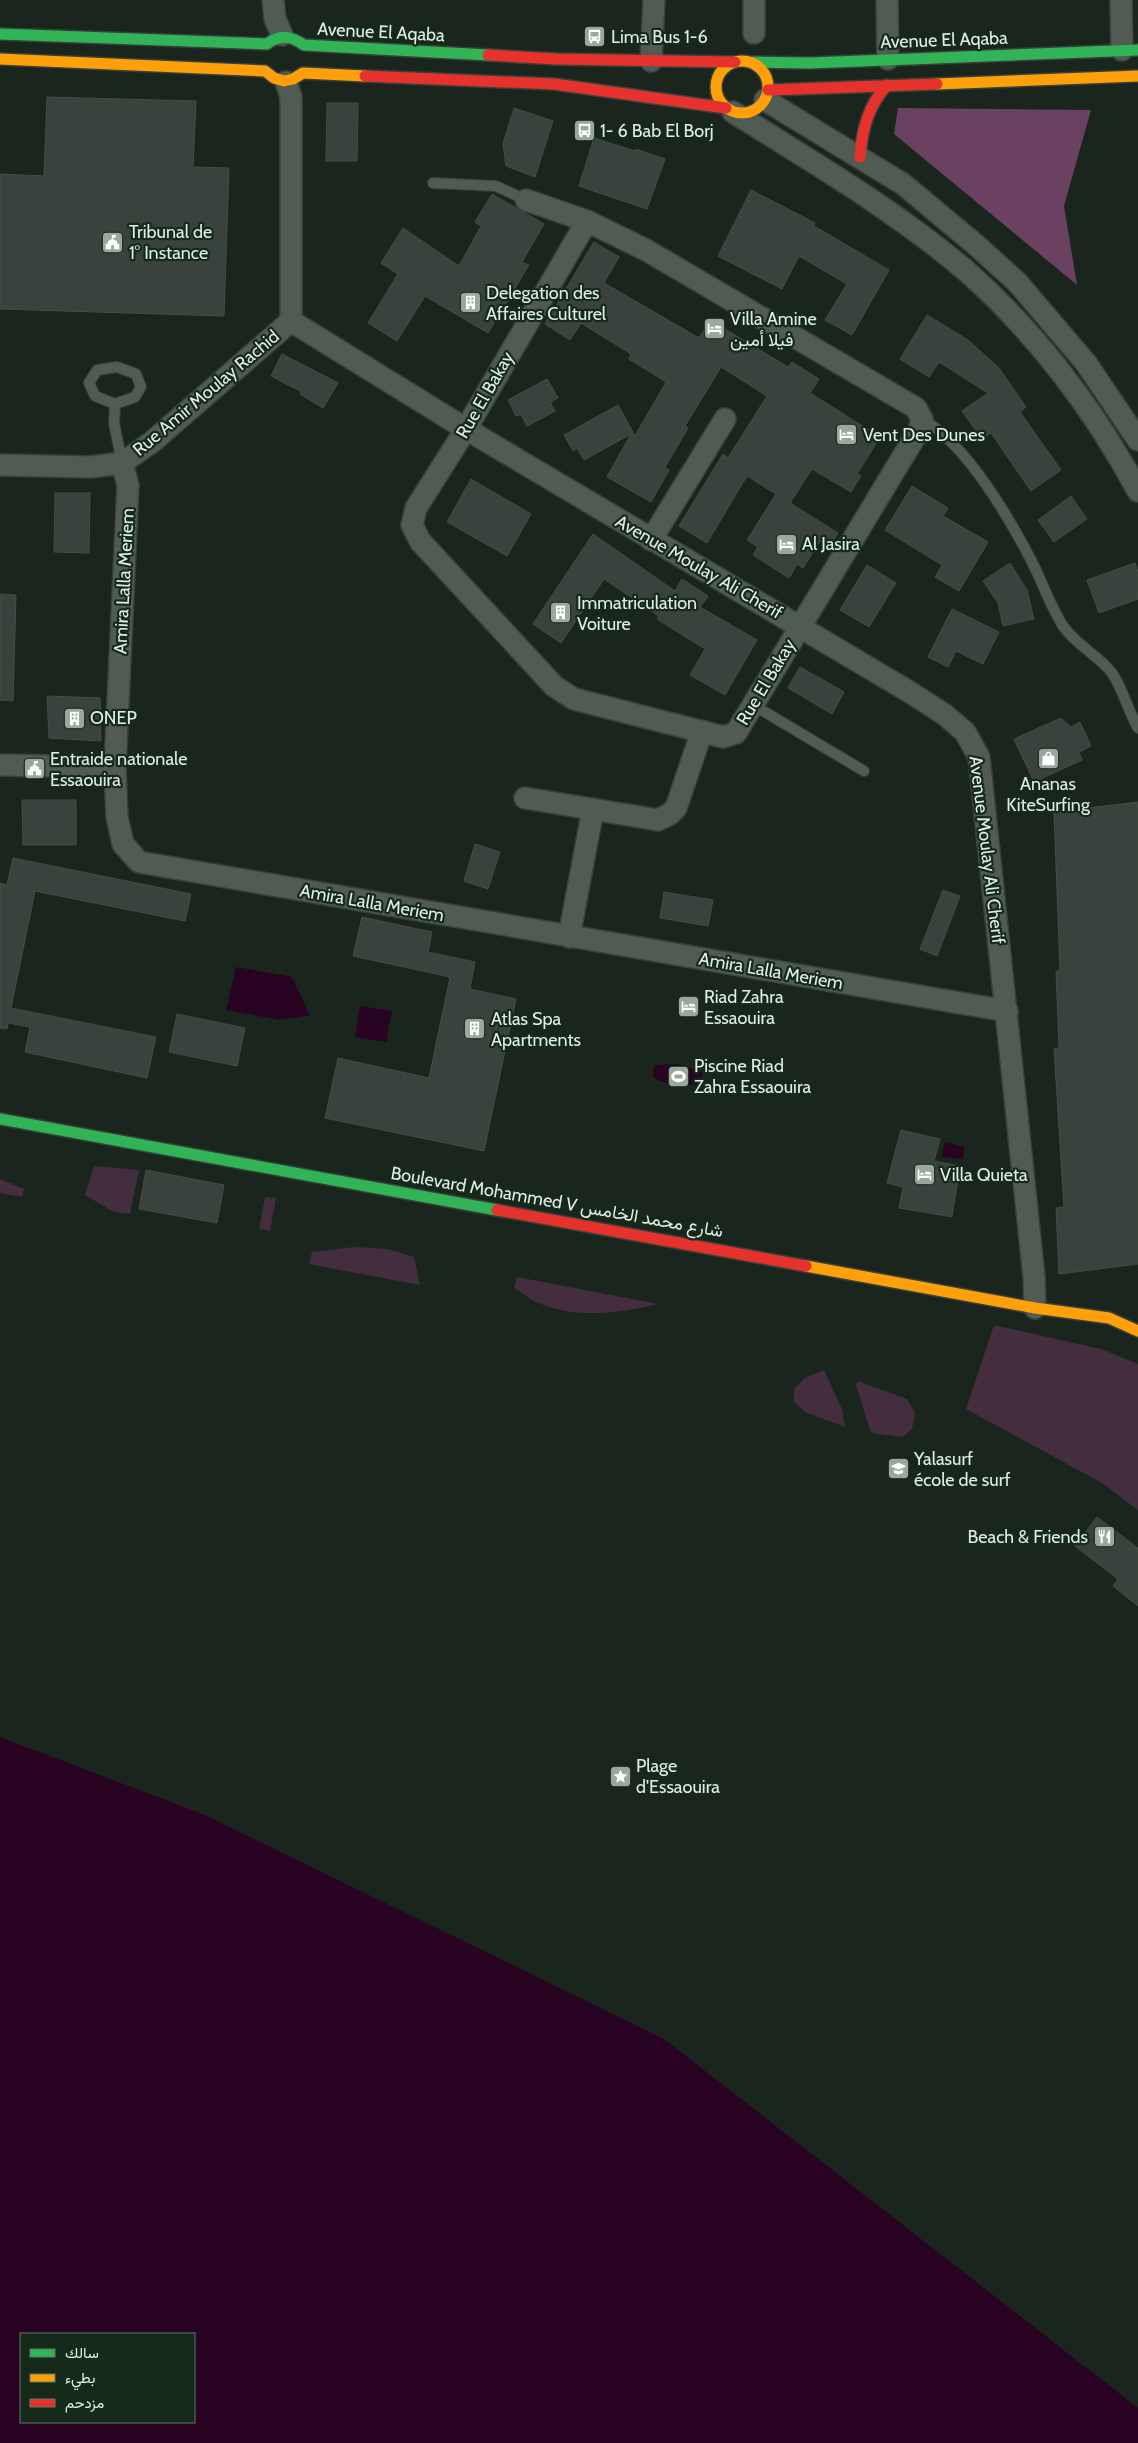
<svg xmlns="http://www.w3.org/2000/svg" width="1138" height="2443" font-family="Cabin,Vazirmatn,sans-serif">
	<rect width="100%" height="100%" fill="#1a251d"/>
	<g fill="#442d3f">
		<path d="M94,1166L139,1170L130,1214L114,1212L85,1195Z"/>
		<path d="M0,1179L24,1189L22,1197L0,1193Z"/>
		<path d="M265,1197L276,1198L270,1231L259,1229Z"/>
		<path d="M354,1247L388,1249L414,1257L420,1285L309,1264L312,1252Z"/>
		<path d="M517,1277L658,1304C622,1313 577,1319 541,1304C532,1301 523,1293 514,1288Z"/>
		<path d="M994,1325L1101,1349L1138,1364V1510L1102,1483L966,1409Z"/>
		<path d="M824,1370L842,1409L845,1427L805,1412L794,1402V1389L805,1378Z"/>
		<path d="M858,1381L907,1399L915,1413L912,1429L902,1437L871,1433L856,1385Z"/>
	</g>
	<path fill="#6a4160" d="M898,108L1091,110L1064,206L1077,285L894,134Z"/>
	<g fill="#280322" fill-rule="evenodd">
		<path d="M236,967L292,977L310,1015L280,1020L226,1010Z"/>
		<path d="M360,1006L392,1011L386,1042L355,1037Z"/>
		<path d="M679,1064L703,1073L701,1084L675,1086L653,1078L654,1065Z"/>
		<path d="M945,1142L964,1147L963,1159L941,1157Z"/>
		<path d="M0,1737L205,1815L664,2039L1138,2408V2443H0ZM21,2334H194V2422H21Z"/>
	</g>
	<g fill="#39423c" stroke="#434e46">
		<path d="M47,97L196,101L193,167L229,168L224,316L0,309V174L44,176Z"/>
		<path d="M327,103H358L357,161H326Z"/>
		<path d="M514,108L553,121L535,177L506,166L503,144Z"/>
		<path d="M594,138L635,151L636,149L665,159L647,209L579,186Z"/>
		<path d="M751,190L815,223L814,226L889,270L852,335L825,320L847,284L799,256L782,289L718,256Z"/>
		<path d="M492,194L544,224L522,262L529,265L488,333L425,296L397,341L368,323L398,274L381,263L403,228L459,266L481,226L475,222Z"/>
		<path d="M594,242L619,257L604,283L699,338L710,320L788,367L792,362L819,379L810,393L880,437L857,474L861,476L851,492L812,469L790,503L838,533L829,547L820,541L803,568L797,564L789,578L753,555L758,547L747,540L776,494L747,476L707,543L679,526L723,454L728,458L767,396L721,367L685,426L688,428L665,467L669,470L651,502L607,477L631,434L584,460L577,448L573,451L564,435L618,405L635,436L666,382L629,359L631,354L581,323L570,340L545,324Z"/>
		<path d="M927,315L968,340L999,368L1026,407L1020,412L1061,470L1031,491L991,433L982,439L962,411L988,393L939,362L929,377L900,359Z"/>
		<path d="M282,354L338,383L323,408L300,394L302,392L271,376Z"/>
		<path d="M547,379L558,398L550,402L555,411L527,426L521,414L516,416L508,400Z"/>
		<path d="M471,479L531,514L507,556L447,522Z"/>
		<path d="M912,486L948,508L943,516L988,542L959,591L935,577L942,565L885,530Z"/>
		<path d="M55,493H90L89,553L54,552Z"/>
		<path d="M1071,496L1087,519L1054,542L1038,520Z"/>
		<path d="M593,534L675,591L682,579L708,596L700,607L757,640L725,695L690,675L705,649L657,619L659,616L604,579L561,643L533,624Z"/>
		<path d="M1010,563L1027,590L1034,619L1003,626L998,603L983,581Z"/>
		<path d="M1135,563L1138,572V599L1099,613L1087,580Z"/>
		<path d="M867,565L896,583L869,627L840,610Z"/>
		<path d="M0,594L16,595L13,701L0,700Z"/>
		<path d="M952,609L999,632L983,664L956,651L948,667L928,657Z"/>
		<path d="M800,667L844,692L832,714L788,688Z"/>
		<path d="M47,696L100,698L101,741L49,738Z"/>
		<path d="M1061,718L1071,727L1080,722L1091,746L1079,752L1082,760L1034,782L1014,739Z"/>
		<path d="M22,800H76V845H23Z"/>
		<path d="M1138,802V1264L1059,1274L1056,1208L1064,1207L1054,1049L1059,1048L1056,971H1060L1054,812Z"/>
		<path d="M475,844L500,852L488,889L464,881Z"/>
		<path d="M13,858L191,894L185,921L35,891L11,1008L156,1037L147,1078L25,1052L30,1027L8,1023L7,1029L0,1028V883L7,885Z"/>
		<path d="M943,890L960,896L937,956L920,949Z"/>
		<path d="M664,892L713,900L708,926L660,918Z"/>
		<path d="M362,917L432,932L428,952L475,962L470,989L516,999L484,1151L325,1118L338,1058L429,1078L450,977L353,956Z"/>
		<path d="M177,1014L245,1028L237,1066L169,1052Z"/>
		<path d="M901,1130L940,1139L934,1161L960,1166L952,1217L899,1208L903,1187L887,1183Z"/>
		<path d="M146,1170L224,1185L217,1223L139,1209Z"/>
		<path d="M1097,1517L1138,1548V1606L1113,1586L1118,1579L1075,1546Z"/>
	</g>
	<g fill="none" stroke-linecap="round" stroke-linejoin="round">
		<defs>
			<g id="lane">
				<path d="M433,183L496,186L526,200"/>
				<path d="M115,404L95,396L89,383L97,370L117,367L136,374L141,387L135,397L115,404L114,423L122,463"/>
				<path d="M922,419C967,444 1012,522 1035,568C1044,587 1052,609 1063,626C1076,645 1098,655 1112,673C1123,689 1128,711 1138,728"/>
				<path d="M753,705L864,771"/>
			</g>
			<g id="street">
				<path d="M273,0L275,19L282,35"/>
				<path d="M754,0V33"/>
				<path d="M887,0L888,59"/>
				<path d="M1121,0L1122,50"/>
				<path d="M651,61L654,0"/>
				<path d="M286,82L291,97V321"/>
				<path d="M765,100L903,184L976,245L1017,282L1086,363L1138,440"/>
				<path d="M733,112C812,162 893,209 964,269C1034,330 1094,409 1138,491"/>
				<path d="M526,200L587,221L646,250L916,408L922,419L919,430L736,733L723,737L574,699L554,686L420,541L412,525L416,508L466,429L587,221"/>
				<path d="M291,321L466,429L908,691L944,714L965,732L979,757L1034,1277L1035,1308"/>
				<path d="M122,463L128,485L115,767L117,817L123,844L139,862L1007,1011"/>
				<path d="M0,465L91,467L122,463L152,442L291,321"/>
				<path d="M651,540L725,419"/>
				<path d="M0,765L115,767"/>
				<path d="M525,798L658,820L670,814L676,808L702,731"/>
				<path d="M569,937L593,809"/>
			</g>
			<g id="fast">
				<path d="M0,34L267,44C280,34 291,36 304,45L488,55"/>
				<path d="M752,62L810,63L1138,50"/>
				<path d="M0,1119L497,1210"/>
			</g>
			<g id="slow">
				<path d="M0,59L265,71L274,78L284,81L293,79L303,73L365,76"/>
				<circle cx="742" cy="87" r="26"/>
				<path d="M937,84L1138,76"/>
				<path d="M806,1266L1035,1308L1109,1318L1138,1331"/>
			</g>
			<g id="jam">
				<path d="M488,55L556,59L735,62"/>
				<path d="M365,76L554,84L726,108"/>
				<path d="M768,90L937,84"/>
				<path d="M860,157C862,130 868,106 887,85"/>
				<path d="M497,1210L806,1266"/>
			</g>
		</defs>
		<use href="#lane" stroke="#37403a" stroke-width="12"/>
		<use href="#street" stroke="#37403a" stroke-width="24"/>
		<use href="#fast" stroke="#37403a" stroke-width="14"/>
		<use href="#slow" stroke="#37403a" stroke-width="14"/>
		<use href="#jam" stroke="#37403a" stroke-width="14"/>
		<use href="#lane" stroke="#515b54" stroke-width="10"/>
		<use href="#street" stroke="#515b54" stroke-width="21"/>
		<use href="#fast" stroke="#30b455" stroke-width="11"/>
		<use href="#slow" stroke="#ff9f0a" stroke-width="11"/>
		<use href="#jam" stroke="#e5322d" stroke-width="11"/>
	</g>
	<defs>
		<symbol id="bus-square" viewBox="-11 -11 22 22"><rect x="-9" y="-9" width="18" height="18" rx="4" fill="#9ba79e" stroke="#152a1b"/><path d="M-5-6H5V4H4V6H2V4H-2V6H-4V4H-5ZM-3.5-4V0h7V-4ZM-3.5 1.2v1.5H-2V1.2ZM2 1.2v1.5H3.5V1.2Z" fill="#fff"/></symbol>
		<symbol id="civic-square" viewBox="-11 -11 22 22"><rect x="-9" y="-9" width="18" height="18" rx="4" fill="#9ba79e" stroke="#152a1b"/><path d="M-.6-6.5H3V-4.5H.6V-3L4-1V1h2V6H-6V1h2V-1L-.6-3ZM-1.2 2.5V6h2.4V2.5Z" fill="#fff"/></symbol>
		<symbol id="building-square" viewBox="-11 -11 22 22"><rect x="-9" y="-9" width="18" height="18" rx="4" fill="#9ba79e" stroke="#152a1b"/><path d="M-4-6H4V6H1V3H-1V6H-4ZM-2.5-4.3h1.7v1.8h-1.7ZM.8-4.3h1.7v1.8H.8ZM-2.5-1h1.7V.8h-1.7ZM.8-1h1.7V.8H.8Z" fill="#fff"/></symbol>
		<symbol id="hotel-square" viewBox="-11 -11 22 22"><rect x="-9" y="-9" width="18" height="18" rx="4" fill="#9ba79e" stroke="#152a1b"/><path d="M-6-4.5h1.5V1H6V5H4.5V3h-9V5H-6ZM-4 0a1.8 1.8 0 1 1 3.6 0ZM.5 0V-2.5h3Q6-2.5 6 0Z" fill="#fff"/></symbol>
		<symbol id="shop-square" viewBox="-11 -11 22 22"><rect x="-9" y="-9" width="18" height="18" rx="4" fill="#9ba79e" stroke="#152a1b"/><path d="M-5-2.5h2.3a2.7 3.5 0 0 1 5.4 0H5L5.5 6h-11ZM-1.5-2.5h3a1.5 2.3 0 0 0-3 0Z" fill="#fff"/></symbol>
		<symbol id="stadium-square" viewBox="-11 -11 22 22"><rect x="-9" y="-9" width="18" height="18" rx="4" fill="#9ba79e" stroke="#152a1b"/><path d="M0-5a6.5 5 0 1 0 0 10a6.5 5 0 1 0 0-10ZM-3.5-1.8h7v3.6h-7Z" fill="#fff"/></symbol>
		<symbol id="school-square" viewBox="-11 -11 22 22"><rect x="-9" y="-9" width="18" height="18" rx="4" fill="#9ba79e" stroke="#152a1b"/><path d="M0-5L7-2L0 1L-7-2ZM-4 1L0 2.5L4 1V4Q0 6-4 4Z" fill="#fff"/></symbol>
		<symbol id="restaurant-square" viewBox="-11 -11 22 22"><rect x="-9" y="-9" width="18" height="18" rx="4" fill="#9ba79e" stroke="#152a1b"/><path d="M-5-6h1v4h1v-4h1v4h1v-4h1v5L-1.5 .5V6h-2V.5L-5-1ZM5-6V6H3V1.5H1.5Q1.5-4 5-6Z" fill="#fff"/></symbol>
		<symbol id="sight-square" viewBox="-11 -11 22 22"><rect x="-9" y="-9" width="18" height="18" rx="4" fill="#9ba79e" stroke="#152a1b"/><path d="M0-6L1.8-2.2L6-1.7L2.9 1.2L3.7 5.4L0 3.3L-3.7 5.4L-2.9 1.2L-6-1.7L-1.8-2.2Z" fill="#fff"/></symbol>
	</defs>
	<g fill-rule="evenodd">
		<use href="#bus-square" x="582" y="24" width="25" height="25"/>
		<use href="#bus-square" x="572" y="118" width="25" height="25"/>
		<use href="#civic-square" x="100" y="230" width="25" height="25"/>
		<use href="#building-square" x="458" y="290" width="25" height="25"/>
		<use href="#hotel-square" x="702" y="316" width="25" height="25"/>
		<use href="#hotel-square" x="834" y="422" width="25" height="25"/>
		<use href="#hotel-square" x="774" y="532" width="25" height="25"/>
		<use href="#building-square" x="548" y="600" width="25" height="25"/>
		<use href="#building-square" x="62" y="706" width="25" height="25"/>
		<use href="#shop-square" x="1036" y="746" width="25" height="25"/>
		<use href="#civic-square" x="22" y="756" width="25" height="25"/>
		<use href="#hotel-square" x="676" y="994" width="25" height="25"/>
		<use href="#building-square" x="462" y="1016" width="25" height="25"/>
		<use href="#stadium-square" x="666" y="1064" width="25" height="25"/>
		<use href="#hotel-square" x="912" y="1162" width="25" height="25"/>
		<use href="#school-square" x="886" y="1456" width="25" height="25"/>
		<use href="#restaurant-square" x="1092" y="1524" width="25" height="25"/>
		<use href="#sight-square" x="608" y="1764" width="25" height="25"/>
	</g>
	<g text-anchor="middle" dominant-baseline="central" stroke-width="4.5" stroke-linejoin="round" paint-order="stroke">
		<g font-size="18" fill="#e0ede3" stroke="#152a1b">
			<text transform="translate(381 32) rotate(3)">Avenue El Aqaba</text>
			<text transform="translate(944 40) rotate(-2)">Avenue El Aqaba</text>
			<text transform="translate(206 393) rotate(-40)">Rue Amir Moulay Rachid</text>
			<text transform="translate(485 395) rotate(-60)">Rue El Bakay</text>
			<text transform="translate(699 567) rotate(30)">Avenue Moulay Ali Cherif</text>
			<text transform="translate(124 581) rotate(-87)">Amira Lalla Meriem</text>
			<text transform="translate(766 682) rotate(-59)">Rue El Bakay</text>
			<text transform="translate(987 850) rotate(83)">Avenue Moulay Ali Cherif</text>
			<text transform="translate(372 903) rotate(10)">Amira Lalla Meriem</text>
			<text transform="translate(771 971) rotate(10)">Amira Lalla Meriem</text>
			<text transform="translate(557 1202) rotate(10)">Boulevard Mohammed V شارع محمد الخامس</text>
		</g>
		<g font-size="18" fill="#e0ede3" stroke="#152a1b" text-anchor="start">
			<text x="611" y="37">Lima Bus 1-6</text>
			<text x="600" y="131">1- 6 Bab El Borj</text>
			<text x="129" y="232">Tribunal de<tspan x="129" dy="21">1° Instance</tspan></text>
			<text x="486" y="293">Delegation des<tspan x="486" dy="21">Affaires Culturel</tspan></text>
			<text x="730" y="319">Villa Amine<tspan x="730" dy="21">فيلا أمين</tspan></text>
			<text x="863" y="435">Vent Des Dunes</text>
			<text x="802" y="544">Al Jasira</text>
			<text x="577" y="603">Immatriculation<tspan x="577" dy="21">Voiture</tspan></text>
			<text x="90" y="718">ONEP</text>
			<text x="50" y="759">Entraide nationale<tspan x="50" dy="21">Essaouira</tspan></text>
			<text x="1048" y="784" text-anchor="middle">Ananas<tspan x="1048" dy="21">KiteSurfing</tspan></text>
			<text x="704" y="997">Riad Zahra<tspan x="704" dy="21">Essaouira</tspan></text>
			<text x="491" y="1019">Atlas Spa<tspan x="491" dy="21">Apartments</tspan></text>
			<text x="694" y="1066">Piscine Riad<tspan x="694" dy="21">Zahra Essaouira</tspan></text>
			<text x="940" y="1175">Villa Quieta</text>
			<text x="914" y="1459">Yalasurf<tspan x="914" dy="21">école de surf</tspan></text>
			<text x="1088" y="1537" text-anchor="end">Beach &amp; Friends</text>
			<text x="636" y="1766">Plage<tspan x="636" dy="21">d'Essaouira</tspan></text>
		</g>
	</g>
	<rect x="20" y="2333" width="175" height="90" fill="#152a1b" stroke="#66786b"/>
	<rect x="30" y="2349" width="25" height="8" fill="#30b455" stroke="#66786b"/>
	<text x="65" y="2358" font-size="15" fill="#e0ede3">سالك</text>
	<rect x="30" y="2374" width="25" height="8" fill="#ff9f0a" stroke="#66786b"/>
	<text x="65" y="2383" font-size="15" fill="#e0ede3">بطيء</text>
	<rect x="30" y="2399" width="25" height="8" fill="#e5322d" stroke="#66786b"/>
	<text x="65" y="2408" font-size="15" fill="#e0ede3">مزدحم</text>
</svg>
